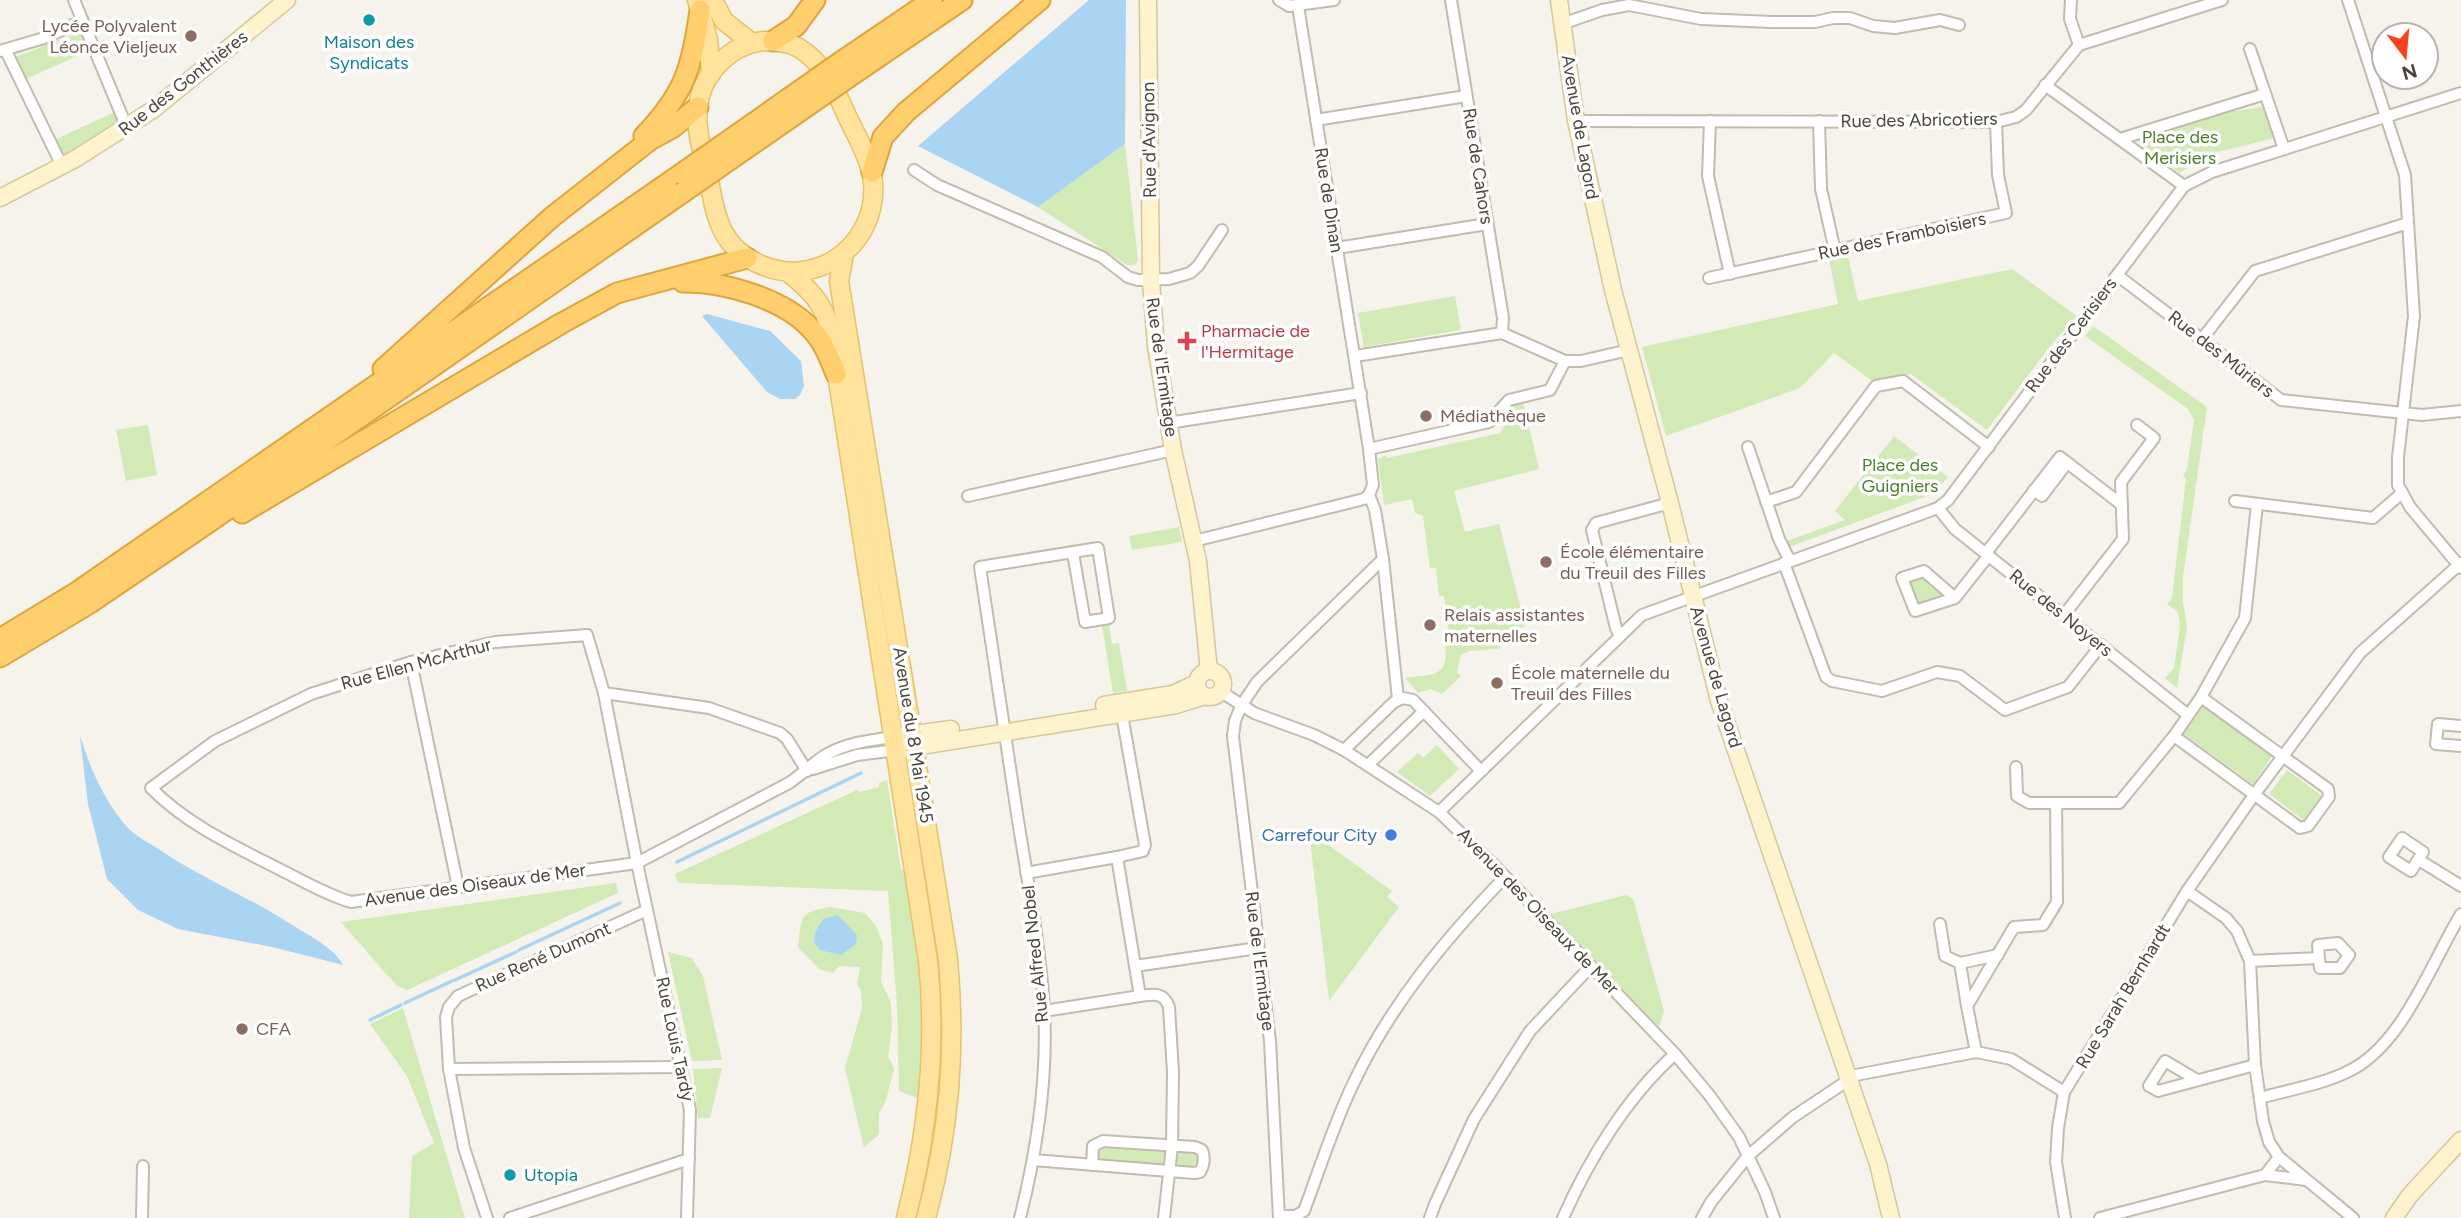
<svg xmlns="http://www.w3.org/2000/svg" width="2461" height="1218" font-family="Figtree,sans-serif">
	<rect width="100%" height="100%" fill="#f6f3ec"/>
	<g fill="#d2eab5">
		<path d="M86,30L94,49L21,81L10,59Z"/>
		<path d="M2261,107L2266,111L2274,138L2206,155L2180,173L2136,140L2232,109L2236,111Z"/>
		<path d="M119,110L127,128L62,166L50,142Z"/>
		<path d="M1125,144L1138,260L1135,265H1127L1038,207Z"/>
		<path d="M1848,256L1858,301L2012,269L2077,316L2051,345L1987,430L1911,374L1871,380L1834,353L1800,388L1666,436L1642,347L1838,304L1829,259Z"/>
		<path d="M1455,296L1461,330L1364,347L1358,313Z"/>
		<path d="M2093,326L2207,407L2183,577V602L2187,627L2177,688L2165,678L2174,668L2180,626L2178,612L2167,604L2172,597L2186,479L2183,475L2187,469L2194,420L2188,409L2085,336Z"/>
		<path d="M1523,402L1539,469L1454,491L1465,532L1499,524L1525,625L1498,649L1469,651L1461,655L1457,672L1461,676L1442,694L1430,689L1418,693L1405,678C1435,674 1449,678 1445,643L1450,642L1444,596H1439L1436,568H1430L1423,516L1415,513L1412,499L1384,505L1378,459L1386,455L1387,458L1500,433L1515,409L1510,404Z"/>
		<path d="M148,425L157,475L126,481L116,430Z"/>
		<path d="M1894,436L1948,477L1933,494L1789,547L1787,541L1845,520L1835,511Z"/>
		<path d="M1179,527L1182,542L1132,550L1129,536Z"/>
		<path d="M1924,571L1955,598L1915,611L1902,578Z"/>
		<path d="M1109,624L1112,644L1119,643L1127,691L1113,693L1102,626Z"/>
		<path d="M2204,706L2272,756L2253,784L2184,734Z"/>
		<path d="M1437,745L1459,769L1430,796L1397,772L1418,753L1423,758Z"/>
		<path d="M2287,770L2322,796L2305,821L2269,794Z"/>
		<path d="M887,780L901,869L909,874L923,977L922,1100L899,1091L897,1006L888,891L678,883L675,874L857,790L860,792L879,787V783Z"/>
		<path d="M1309,831L1392,891L1387,897L1399,907L1329,1001Z"/>
		<path d="M616,883L618,893L407,990L396,985L341,922Z"/>
		<path d="M1626,895L1633,899L1664,1011L1659,1027L1551,914Z"/>
		<path d="M830,907L865,913L876,926L883,944L881,981L891,1003L892,1027L888,1056L894,1069L886,1100L879,1114V1134L864,1148L845,1068L862,1008L861,990L857,984L860,967L839,966L833,973L819,969L798,947C802,917 798,912 830,907Z"/>
		<path d="M668,952L692,958L703,976L722,1060L692,1061Z"/>
		<path d="M403,1008L465,1218H409L412,1156L434,1143L407,1076L370,1024Z"/>
		<path d="M722,1068L710,1118H698L693,1069Z"/>
		<path d="M1093,1146L1202,1150L1200,1172L1092,1165Z"/>
	</g>
	<g fill="#a9d4f2">
		<path d="M1089,0H1126L1125,144L1038,207L918,146Z"/>
		<path d="M707,314L770,331L801,361L804,386L800,395L795,399H780L767,392L702,316Z"/>
		<path d="M80,736C91,770 105,804 130,830C138,837 148,843 157,848C202,879 252,898 297,928C312,937 335,949 343,965L272,947L178,929L138,910L107,879L88,804Z"/>
		<path d="M838,915L857,935L856,944L841,955L820,950L814,942L815,933L823,919Z"/>
	</g>
	<g fill="none" stroke-linecap="round" stroke-linejoin="round">
		<g stroke="#a9d4f2" stroke-width="3.5">
			<path d="M677,862L861,773"/>
			<path d="M519,950L620,903"/>
			<path d="M455,980L516,952"/>
			<path d="M405,1003L452,981"/>
			<path d="M370,1020L401,1005"/>
		</g>
		<defs>
			<g id="street">
				<path d="M74,0L127,128"/>
				<path d="M1279,0L1289,6L1334,0"/>
				<path d="M1451,0L1503,318L1502,333"/>
				<path d="M2071,0L2070,19L2079,45"/>
				<path d="M2348,0L2405,175L2414,316L2398,457V485L2410,507L2461,568"/>
				<path d="M1298,6L1369,449L1373,485L1369,495L1375,510L1383,559L1398,699"/>
				<path d="M1562,24L1602,10L1629,5L1701,19L1772,22H1815L1833,18H1850L1873,26L1895,28L1940,20L1959,25"/>
				<path d="M2250,49L2284,149"/>
				<path d="M0,51L44,38L82,21"/>
				<path d="M6,51L62,166"/>
				<path d="M2045,85L2184,186"/>
				<path d="M1316,120L1466,96"/>
				<path d="M1576,121L1996,122L2016,117L2026,110L2079,45L2222,0"/>
				<path d="M1710,121L1708,176L1730,274"/>
				<path d="M1819,121L1821,189L1835,251"/>
				<path d="M2120,139L2265,94"/>
				<path d="M914,170L937,185L1102,257L1128,277L1138,280L1169,279L1190,273L1198,266L1222,230"/>
				<path d="M1337,248L1487,224"/>
				<path d="M2117,275L2281,400L2422,415L2461,411"/>
				<path d="M1709,278L2006,213L1998,175L1996,122"/>
				<path d="M2202,339L2255,271L2408,223"/>
				<path d="M1355,356L1502,333L1565,361H1581L1629,350"/>
				<path d="M1168,423L1361,393"/>
				<path d="M1748,447L1779,539L1790,561"/>
				<path d="M1369,449L1489,422L1509,400L1550,390L1565,361"/>
				<path d="M2034,490L2042,496L2067,463"/>
				<path d="M968,496L1173,450"/>
				<path d="M2235,501L2373,518L2402,493"/>
				<path d="M1766,502L1796,492L1876,386L1903,381L1989,447"/>
				<path d="M1938,508L1955,529L2188,715"/>
				<path d="M1194,541L1364,499L1369,495"/>
				<path d="M1986,553L2060,457L2122,505"/>
				<path d="M1784,563L1826,677L1832,681L1882,691L1937,672L1960,676L2005,710L2068,687L2101,645"/>
				<path d="M1955,598L1924,571L1902,578L1915,611L1955,598L1989,555"/>
				<path d="M2064,615L2123,539L2121,482L2154,438L2137,425"/>
				<path d="M1620,636L1616,628L1592,530L1596,523L1670,503"/>
				<path d="M411,662L458,887"/>
				<path d="M1220,691L1254,713L1314,735L1344,750L1439,812L1496,867L1675,1054L1710,1096L1739,1137L1765,1192L1774,1218"/>
				<path d="M604,693L637,863L690,1110L687,1218"/>
				<path d="M1121,709L1145,845L1143,851L1117,857L1135,966"/>
				<path d="M2461,726L2438,724L2436,744L2461,746"/>
				<path d="M2174,736L2300,828L2308,826L2329,797L2328,789L2201,697"/>
				<path d="M1344,750L1394,702L1403,698L1413,700L1481,771"/>
				<path d="M1369,764L1424,711"/>
				<path d="M2016,767L2017,796L2029,803H2119L2174,736L2201,697L2245,618L2257,504"/>
				<path d="M813,769L857,755L896,750"/>
				<path d="M807,771L787,739L780,733L709,708L604,693L587,635L495,642L411,662L311,694L215,741L151,788C187,825 238,848 283,871C305,882 327,895 351,902L637,863L789,783C801,775 812,764 824,756C845,743 870,740 894,737"/>
				<path d="M1439,812L1642,615L1938,508L1948,500L2184,186L2212,172L2461,93"/>
				<path d="M2402,838L2423,852L2411,871L2389,857Z"/>
				<path d="M2419,860L2461,886"/>
				<path d="M1026,873L1117,857"/>
				<path d="M2187,891L2226,918L2237,931L2250,961L2255,1065L2263,1121L2269,1142L2279,1157L2353,1218"/>
				<path d="M1940,924L1945,956L1960,963L1967,1006"/>
				<path d="M2250,961L2319,958L2320,968H2340L2349,955L2338,943L2318,945L2319,958"/>
				<path d="M1960,963L1998,955"/>
				<path d="M1140,996C1153,994 1164,992 1169,1007L1173,1072L1172,1146L1164,1218"/>
				<path d="M1044,1011L1140,996L1135,966L1258,948"/>
				<path d="M1976,1052L1967,1006L2014,927L2043,925L2057,902L2056,803"/>
				<path d="M449,1069L682,1067"/>
				<path d="M2197,1080L2165,1061L2149,1086L2158,1091L2255,1065"/>
				<path d="M2260,1098C2288,1090 2320,1085 2347,1072C2402,1047 2430,965 2461,914"/>
				<path d="M1033,1160L1194,1173L1200,1172C1204,1165 1205,1157 1202,1150L1195,1147L1103,1141L1093,1146L1092,1165"/>
				<path d="M2265,1175L2306,1180"/>
				<path d="M1279,1216H1295L1304,1211C1320,1168 1334,1123 1354,1082C1391,1004 1446,938 1505,877"/>
				<path d="M142,1218L143,1166"/>
				<path d="M487,1218L464,1148L449,1069L446,1017L449,1007L458,996L647,910"/>
				<path d="M510,1218L689,1159"/>
				<path d="M1020,1218C1037,1150 1048,1078 1044,1008C1040,943 1027,878 1017,814C1005,732 992,649 980,567L1098,548L1109,618L1085,622L1073,553"/>
				<path d="M1279,1218L1270,1041L1233,736L1235,721L1241,706L1257,682L1383,559"/>
				<path d="M1430,1218L1435,1204L1474,1119L1530,1031L1591,966"/>
				<path d="M1563,1218C1589,1159 1627,1097 1675,1054"/>
				<path d="M1702,1218L1711,1202L1748,1156L1793,1117L1856,1075L1976,1052L2011,1059L2064,1092"/>
				<path d="M2065,1218L2056,1162L2058,1128L2064,1092L2087,1055L2187,891L2254,795L2360,653L2461,563"/>
				<path d="M2100,1218L2265,1175L2279,1157"/>
			</g>
			<g id="secondary">
				<path d="M1148,0L1151,281L1156,346L1173,450L1198,561L1209,671"/>
				<path d="M1559,0L1576,121L1613,290L1670,503L1719,701L1878,1164L1891,1218"/>
				<path d="M0,198L75,159L154,109L287,0"/>
				<circle cx="1210" cy="684" r="13"/>
				<path d="M1104,705L1173,694L1197,683"/>
				<path d="M900,736L951,729"/>
				<path d="M902,749L1176,705L1205,696"/>
				<path d="M2394,1218L2410,1195L2461,1140"/>
			</g>
			<g id="primary">
				<path d="M697,0L708,39L711,74"/>
				<path d="M713,0L724,21L752,43"/>
				<path d="M763,41C775,41 789,42 799,48C824,63 836,91 847,116C856,135 868,155 872,175C880,220 850,264 803,271C773,275 737,259 723,231C714,214 712,194 708,175C703,153 695,130 698,108C701,74 730,45 763,41Z"/>
				<path d="M844,254L839,281L948,959C956,1050 950,1130 926,1218"/>
				<path d="M788,272C809,289 823,302 830,329L928,961C937,1049 928,1132 906,1218"/>
			</g>
			<g id="highway">
				<path d="M773,41L796,26L815,0"/>
				<path d="M842,61L932,0"/>
				<path d="M849,77L962,0"/>
				<path d="M644,136C685,93 692,68 700,10"/>
				<path d="M872,172L883,137L906,112L1040,0"/>
				<path d="M683,282C723,281 786,299 813,331C824,343 830,359 836,374"/>
				<path d="M383,369L552,217L650,140L672,128L698,107"/>
				<path d="M242,513L562,323L617,293L747,258"/>
				<path d="M0,639L77,592L681,174"/>
				<path d="M0,657L90,603L202,527L682,193"/>
			</g>
		</defs>
		<use href="#street" stroke="#c2bbae" stroke-width="14"/>
		<use href="#secondary" stroke="#d6c79b" stroke-width="19"/>
		<use href="#primary" stroke="#e6c16a" stroke-width="21"/>
		<use href="#highway" stroke="#e0a43c" stroke-width="23"/>
		<use href="#street" stroke="#fff" stroke-width="10"/>
		<use href="#secondary" stroke="#fff3cd" stroke-width="16"/>
		<use href="#primary" stroke="#ffe39c" stroke-width="18"/>
		<use href="#highway" stroke="#ffcf6e" stroke-width="19"/>
		<defs>
			<g id="highway-bridge">
				<path d="M681,174L842,61"/>
				<path d="M682,193L849,77"/>
			</g>
		</defs>
		<use href="#highway-bridge" stroke="#e0a43c" stroke-width="23" stroke-linecap="butt"/>
		<use href="#highway-bridge" stroke="#ffcf6e" stroke-width="19"/>
	</g>
	<g fill="#0f9aa8" stroke="#fff" stroke-width="2.5">
		<circle cx="369" cy="20" r="7"/>
		<circle cx="510" cy="1175" r="7"/>
	</g>
	<g fill="#8d6e63" stroke="#fff" stroke-width="2.5">
		<circle cx="191" cy="36" r="7"/>
		<circle cx="1426" cy="416" r="7"/>
		<circle cx="1546" cy="562" r="7"/>
		<circle cx="1430" cy="625" r="7"/>
		<circle cx="1497" cy="683" r="7"/>
		<circle cx="242" cy="1029" r="7"/>
	</g>
	<path fill="#e0444e" stroke="#fff" stroke-width="2.5" d="M1183.5 330.5h7v7h7v7h-7v7h-7v-7h-7v-7h7z"/>
	<circle fill="#3f7fe0" stroke="#fff" stroke-width="2.5" cx="1391" cy="835" r="7"/>
	<g text-anchor="middle" dominant-baseline="central" stroke-width="7" stroke-linejoin="round" paint-order="stroke">
		<g font-size="18" fill="#785e54" stroke="#fff" text-anchor="start">
			<text x="177" y="26" text-anchor="end">Lycée Polyvalent<tspan x="177" dy="21">Léonce Vieljeux</tspan></text>
			<text x="1440" y="416">Médiathèque</text>
			<text x="1560" y="552">École élémentaire<tspan x="1560" dy="21">du Treuil des Filles</tspan></text>
			<text x="1444" y="615">Relais assistantes<tspan x="1444" dy="21">maternelles</tspan></text>
			<text x="1511" y="673">École maternelle du<tspan x="1511" dy="21">Treuil des Filles</tspan></text>
			<text x="256" y="1029">CFA</text>
		</g>
		<g font-size="18" fill="#0d838f" stroke="#fff">
			<text x="369" y="42">Maison des<tspan x="369" dy="21">Syndicats</tspan></text>
			<text x="524" y="1175" text-anchor="start">Utopia</text>
		</g>
		<g font-size="18" fill="#4b4439" stroke="#fff">
			<text transform="translate(183 83) rotate(-38)">Rue des Gonthières</text>
			<text transform="translate(1919 120) rotate(-1)">Rue des Abricotiers</text>
			<text transform="translate(1580 127) rotate(80)">Avenue de Lagord</text>
			<text transform="translate(1149 140) rotate(-91)">Rue d'Avignon</text>
			<text transform="translate(1478 166) rotate(81)">Rue de Cahors</text>
			<text transform="translate(1329 200) rotate(81)">Rue de Dinan</text>
			<text transform="translate(1902 236) rotate(-12)">Rue des Framboisiers</text>
			<text transform="translate(2071 335) rotate(-53)">Rue des Cerisiers</text>
			<text transform="translate(2221 354) rotate(38)">Rue des Mûriers</text>
			<text transform="translate(1162 367) rotate(82)">Rue de l'Ermitage</text>
			<text transform="translate(2061 613) rotate(39)">Rue des Noyers</text>
			<text transform="translate(416 664) rotate(-15)">Rue Ellen McArthur</text>
			<text transform="translate(1716 677) rotate(74)">Avenue de Lagord</text>
			<text transform="translate(913 735) rotate(81)">Avenue du 8 Mai 1945</text>
			<text transform="translate(475 885) rotate(-8)">Avenue des Oiseaux de Mer</text>
			<text transform="translate(1538 911) rotate(46)">Avenue des Oiseaux de Mer</text>
			<text transform="translate(1035 954) rotate(-96)">Rue Alfred Nobel</text>
			<text transform="translate(543 957) rotate(-24)">Rue René Dumont</text>
			<text transform="translate(1260 961) rotate(83)">Rue de l'Ermitage</text>
			<text transform="translate(2123 996) rotate(-59)">Rue Sarah Bernhardt</text>
			<text transform="translate(675 1039) rotate(78)">Rue Louis Tardy</text>
		</g>
		<g font-size="18" fill="#4a7f2a" stroke="#fff">
			<text x="2180" y="137">Place des<tspan x="2180" dy="21">Merisiers</tspan></text>
			<text x="1900" y="465">Place des<tspan x="1900" dy="21">Guigniers</tspan></text>
		</g>
		<g font-size="18" fill="#be3a42" stroke="#fff" text-anchor="start">
			<text x="1201" y="331">Pharmacie de<tspan x="1201" dy="21">l'Hermitage</tspan></text>
		</g>
		<g font-size="18" fill="#366cbe" stroke="#fff" text-anchor="end">
			<text x="1377" y="835">Carrefour City</text>
		</g>
	</g>
	<g transform="translate(2405 56) rotate(164)"><circle r="33" fill="#ffffff" stroke="#b7b4b0" stroke-width="2"/>
	<path d="M0-5L12 26L0 18L-12 26Z" fill="#fc3f1d"/>
	<text y="-10" font-size="19" font-weight="bold" text-anchor="middle" fill="#4b4439">N</text>
	</g>
</svg>
